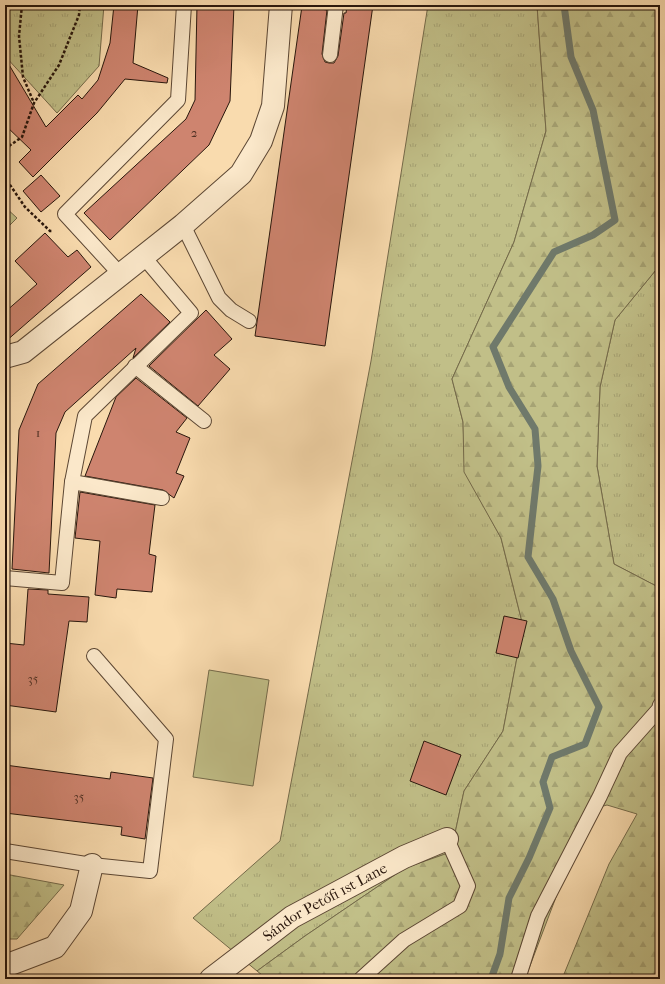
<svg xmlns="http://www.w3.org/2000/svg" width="665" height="984" font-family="'IM FELL French Canon',serif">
	<defs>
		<pattern id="grass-tufts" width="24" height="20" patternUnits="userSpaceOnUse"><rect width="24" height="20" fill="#c1bf88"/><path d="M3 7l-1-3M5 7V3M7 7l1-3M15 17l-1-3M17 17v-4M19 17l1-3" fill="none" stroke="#a6a374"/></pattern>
		<pattern id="forest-firs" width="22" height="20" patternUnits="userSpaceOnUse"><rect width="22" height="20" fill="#c1bf88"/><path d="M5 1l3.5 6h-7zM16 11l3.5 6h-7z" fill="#a6a374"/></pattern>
	</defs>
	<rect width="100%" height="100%" fill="#f9dbae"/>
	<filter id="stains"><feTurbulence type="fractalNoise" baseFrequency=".005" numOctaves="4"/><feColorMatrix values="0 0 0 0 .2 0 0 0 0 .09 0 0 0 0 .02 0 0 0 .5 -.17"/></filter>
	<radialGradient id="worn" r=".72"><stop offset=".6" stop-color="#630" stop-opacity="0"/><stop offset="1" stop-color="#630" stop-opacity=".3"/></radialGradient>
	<g fill="url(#grass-tufts)" stroke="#746a4a">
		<path d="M5,5H104L99,66L57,113L5,56Z"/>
		<path d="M428,5H537L546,131L514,242L452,379L463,422L465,472L501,538L523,626L503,731L464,791L451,852L405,868L305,936L257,971L193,918L280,841L371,361Z"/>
		<path d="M660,265V588L614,564L597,466L600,387L615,320Z"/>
	</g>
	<g fill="url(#forest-firs)" stroke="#746a4a">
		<path d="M537,5H660V265L615,320L600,387L597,466L614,564L660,588V979H562L609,864L637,814L607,805L596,808L564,876L525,979H267L257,971L305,936L405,868L451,852L464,791L503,731L523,626L501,538L464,472L463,422L452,379L514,242L546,131Z"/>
		<path d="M5,874L64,885L17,939H5Z"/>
	</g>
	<g fill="#c1bf88" stroke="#746a4a">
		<path d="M5,207L17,218L5,230Z"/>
		<path d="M209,670L269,680L253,786L193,777Z"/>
	</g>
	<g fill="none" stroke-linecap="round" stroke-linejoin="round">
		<path stroke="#6f796b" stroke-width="7" d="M491,979L500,954L509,898L529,858L550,808L543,782L552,757L585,744L599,707L571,651L553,599L528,557L538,466L535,429L509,387L493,347L554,252L593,235L615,220L593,110L571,57L564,5"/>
	</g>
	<g fill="#ce846f" stroke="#28160c">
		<path d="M114,5H138L133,63L168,78L167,83L125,79L97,113L33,177L19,162L31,150L5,125V58L46,127L78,95L82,99L98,80L110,43Z"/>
		<path d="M197,5H234L230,101L209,145L110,240L84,213L186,119L195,100Z"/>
		<path d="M347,5H373L325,346L255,336L302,6L327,10L322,54L325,62L329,63H334L338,56L344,13H346Z"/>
		<path d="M41,175L60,196L41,212L23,191Z"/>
		<path d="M45,233L68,257L77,250L91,267L5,342V312L37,284L15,261Z"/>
		<path d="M141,294L170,322L133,358L136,348L65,412L56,433L49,573L12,569L19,430L38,384Z"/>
		<path d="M206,310L232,339L214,355L230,369L198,406L149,366Z"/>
		<path d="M136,378L187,418L176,432L190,438L176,473L184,476L174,498L163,490L85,476L116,397Z"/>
		<path d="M80,492L155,505L149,554L156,556L152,592L117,589L116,598L95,595L100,541L75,538Z"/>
		<path d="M28,589L48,590V594L89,597L87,622L69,621L56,712L5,705V643L24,645Z"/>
		<path d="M504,616L527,621L518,658L496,653Z"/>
		<path d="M424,741L461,755L446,795L410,781Z"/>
		<path d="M5,765L110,779L111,772L153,778L145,839L121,835L122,827L5,813Z"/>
	</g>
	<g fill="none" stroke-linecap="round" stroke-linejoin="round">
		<defs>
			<g id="service">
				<path d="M330,55L336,5"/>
				<path d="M183,225L219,298L231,310L249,321"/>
				<path d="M120,274L65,214L178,100L184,5"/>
				<path d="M135,366L204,421"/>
				<path d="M72,482L162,498"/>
				<path d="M5,578L62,583L72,482L85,416L191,313L143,256"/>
				<path d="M5,851L92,865L150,871L166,739L94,656"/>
				<path d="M361,979L404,940L460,906L468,886L447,839"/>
				<path d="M518,979L538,916L600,796L620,753L659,709L660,705"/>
			</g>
			<g id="minor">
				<path d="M5,357L23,352L183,225L241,174L261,141L273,106L281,5"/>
				<path d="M5,966L55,947L81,911L92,865"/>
				<path id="s1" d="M211,979L292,917L404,857L447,839"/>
			</g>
		</defs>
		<use href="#service" stroke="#5c4734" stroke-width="16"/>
		<use href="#minor" stroke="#5c4734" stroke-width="24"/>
		<g stroke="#28160c" stroke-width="2.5" stroke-dasharray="3 2" stroke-linecap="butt">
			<path d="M22,5L19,36L23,77L34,103"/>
			<path d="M5,143L9,146L22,137L34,103L59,65L79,15L80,5"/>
			<path d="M9,146L6,179L25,207L50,231H52"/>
		</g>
		<use href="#service" stroke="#fbe8ca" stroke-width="14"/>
		<use href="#minor" stroke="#fbe8ca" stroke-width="22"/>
	</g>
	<g text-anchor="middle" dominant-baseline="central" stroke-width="3.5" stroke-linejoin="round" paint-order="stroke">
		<g font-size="13" fill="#523225">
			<text x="194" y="132">2</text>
			<text x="38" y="432">1</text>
			<text x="33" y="678">35</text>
			<text x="79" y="796">35</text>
		</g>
		<g font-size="15" fill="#28160c" stroke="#fbe8ca">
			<text stroke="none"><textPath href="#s1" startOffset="138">Sándor Petőfi 1st Lane</textPath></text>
		</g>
	</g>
	<rect width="665" height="984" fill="none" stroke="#f9dbae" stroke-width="20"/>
	<rect x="6" y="6" width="653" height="972" fill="none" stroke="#28160c" stroke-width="2"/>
	<rect x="10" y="10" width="645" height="964" fill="none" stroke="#28160c"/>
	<rect width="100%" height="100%" filter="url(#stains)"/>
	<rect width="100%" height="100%" fill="url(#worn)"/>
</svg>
